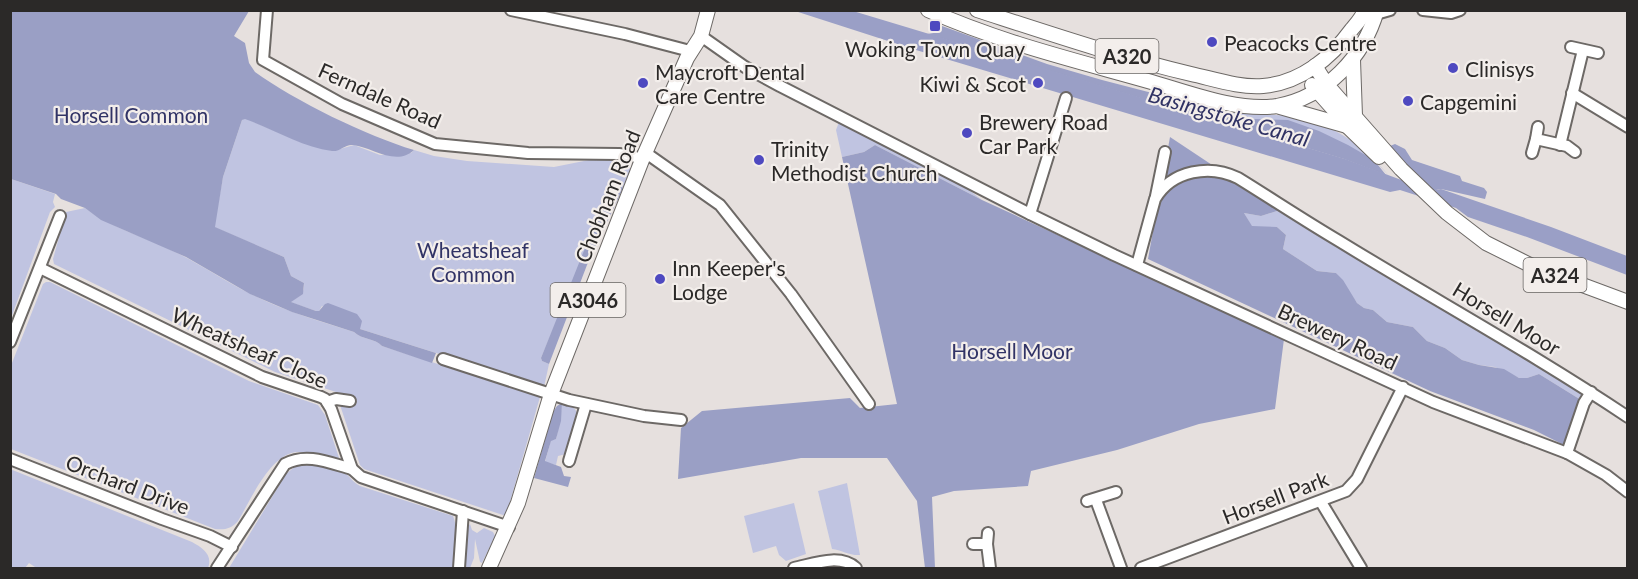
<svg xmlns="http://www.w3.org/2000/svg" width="1638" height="579" font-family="Lato,sans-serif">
	<rect width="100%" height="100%" fill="#e6e0de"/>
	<g fill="#c0c4e1">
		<path d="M1187,102C1201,105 1214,109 1228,112C1248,115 1268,114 1288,116C1330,122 1363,144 1389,176L1374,160L1253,119L1219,113Z"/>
		<path d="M245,118L298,141L333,151L354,145L380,155L411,153L414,150L434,156L467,161L554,167L594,159H614L615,162L631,168L623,188L615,184L608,197L541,358L542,361L549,364L544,387L360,329L322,306L319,311H316L290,302C299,296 305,294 304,283L291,276L284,257L214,227L223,177L242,120Z"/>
		<path d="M839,122L969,190L982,200L875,145L864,152L842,157L836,130Z"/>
		<path d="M11,179L55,194L53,202L55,207L50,212L11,318Z"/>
		<path d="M85,208C110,227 142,236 171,250C199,263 224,281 251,294C284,311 319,321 354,332C362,340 375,338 382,346L540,397L506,516L364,469L360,465L339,402L342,394L275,372L54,264L53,259L66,212Z"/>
		<path d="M1280,210L1582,392L1581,400L1539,374L1527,378H1519L1495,367L1479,365L1462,360L1445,348L1427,341L1413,327L1387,322L1373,310L1364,308L1357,303L1336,273L1317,271L1283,249L1286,235L1277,227H1252L1244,213L1261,216Z"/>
		<path d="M46,282H50L249,381L318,405L325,415L340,461C326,459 311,451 298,452C270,453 251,500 238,521C231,529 225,530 215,529L11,449L10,368L43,284Z"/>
		<path d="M562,403C591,407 572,437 566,454L558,456L556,465L545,462L551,440L556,439L560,421Z"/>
		<path d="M306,463C318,464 336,465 345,473C351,478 353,482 360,486L453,516C459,530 455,553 453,568H229L286,474L298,464Z"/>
		<path d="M10,469L192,542C203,548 213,555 208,568H35V567L29,563L25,568H11Z"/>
		<path d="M847,483L860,555C851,556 841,550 832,549L818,491Z"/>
		<path d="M794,503L806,554L786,561L779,555L776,546L753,553L744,516Z"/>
		<path d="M470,524L472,530L477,533L484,528L493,532L495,536L482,563L480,562L475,539L474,558L470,568H464L467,528Z"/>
	</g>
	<g fill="#9a9fc5">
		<path d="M10,11H249L234,36L245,43L249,63L255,72C295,101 367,136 414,150C396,167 372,147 353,145C345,144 340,152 332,151C302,147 273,129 245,119L242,120L223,177L215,227L284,257L291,276L304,283L303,294L291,302L316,311H319L325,304L328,303L357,314L362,321L360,329L436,353L432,363L382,346C375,338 362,340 354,332L292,312L250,294L186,257L101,220L85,208L61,199L56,194L11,179Z"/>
		<path d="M942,26L1047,64L1102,80L1187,102L1219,113L1253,119L1288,120L1319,131L1348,145L1374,160L1386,175L1344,159L927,34L940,32Z"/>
		<path d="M1170,137L1280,210L1261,216L1244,213L1252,226L1277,227L1286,235L1283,249L1317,271L1336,273L1343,280L1357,303L1364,308L1373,310L1387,322L1413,327L1427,341L1445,348L1462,360L1479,365L1504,369L1519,378H1527L1539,374L1581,400L1564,445L1534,430L1430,391L1148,259Z"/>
		<path d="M1395,144L1405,149L1412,160L1460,176L1462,181L1484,188L1487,192L1485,199L1441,189L1431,191L1390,146Z"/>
		<path d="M875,145L982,200L1284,339L1275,409L1199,424L1117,450L1031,471L1028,486L954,491L932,497L935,568H925L917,501L887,458H801L678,479L681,428L702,411L850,398L860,408L897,404L842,157L864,152Z"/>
		<path d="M615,184L623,188L587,265L549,364L542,361L541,358L583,253Z"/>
		<path d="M562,403L561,421L556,439L551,441L545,461L561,467L564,476L571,477L568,487L534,478L553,412L557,406Z"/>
	</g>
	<path fill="#9a9fc6" d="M795,11H853L1345,159L1431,191L1441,189L1551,227L1627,256V275L1527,237L1468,217L1456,208L1400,190L1390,192L916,50Z"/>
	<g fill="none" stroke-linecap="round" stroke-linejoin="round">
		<defs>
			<g id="minor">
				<path d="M267,10L263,60L342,104L435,144L528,153L619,154L633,156L642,160"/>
				<path d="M511,10L625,34L690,51"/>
				<path d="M1423,10L1451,13L1460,10"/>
				<path d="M1376,14L1390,10"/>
				<path d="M701,36L745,67L780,86L1030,214L1114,255L1433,402L1567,453L1606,475L1628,492"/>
				<path d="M1571,47L1598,53"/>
				<path d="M1572,93L1628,127"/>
				<path d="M1538,127L1536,139L1567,146L1575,152"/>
				<path d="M1560,145L1583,50"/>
				<path d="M646,153L720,205L791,294L869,404"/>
				<path d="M1532,153L1536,139"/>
				<path d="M1156,196L1165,152"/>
				<path d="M1030,214L1066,98"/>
				<path d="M1137,265L1155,199C1172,170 1210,164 1238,178C1272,199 1305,221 1339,241C1435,300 1534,354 1628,417"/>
				<path d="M40,268L262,377L321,397L325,399L331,409L352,469L361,477L509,527"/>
				<path d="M10,342L60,216"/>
				<path d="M443,359L569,400L644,416L681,420"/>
				<path d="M327,402L336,399L350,401"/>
				<path d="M1567,453L1584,403L1591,392"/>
				<path d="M10,459L162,519L210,536L232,547"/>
				<path d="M569,461L586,404"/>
				<path d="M1096,500L1121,568"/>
				<path d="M1087,501L1116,492"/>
				<path d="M1321,502L1361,568"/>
				<path d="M988,533L987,544L990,568"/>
				<path d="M973,544H987"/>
				<path d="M217,568L285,464C307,452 330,463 352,469"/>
				<path d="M459,568L463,511"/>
				<path d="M794,568C813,564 840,553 856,568"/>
				<path d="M1141,568L1346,491L1357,479L1403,387"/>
			</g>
			<g id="major">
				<path d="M928,10C999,42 1074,60 1148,81C1187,92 1237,112 1277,106C1326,97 1364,57 1377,10"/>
				<path d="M977,10C1048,33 1119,57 1191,74C1214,79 1240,88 1263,86C1300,83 1331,58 1352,29C1357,23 1362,18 1365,10"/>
				<path d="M1353,60L1355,116"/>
				<path d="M1315,66L1327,85L1401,169L1447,213L1486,243L1534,267L1628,302"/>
				<path d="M1312,85L1344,121L1347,126L1379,157"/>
				<path d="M1280,107L1347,126"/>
				<path d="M489,568L518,503L551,394L642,160L687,58L701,36L708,10"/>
			</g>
		</defs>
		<use href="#minor" stroke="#6d6966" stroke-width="14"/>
		<use href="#major" stroke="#6d6966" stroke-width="16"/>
		<use href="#minor" stroke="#fff" stroke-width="10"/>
		<use href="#major" stroke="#fff" stroke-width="14"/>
	</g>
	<g fill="#4e49c0" stroke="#f3eeeb" stroke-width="2">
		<rect x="929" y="20" width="12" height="12" rx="3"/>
		<circle cx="1212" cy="42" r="6"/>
		<circle cx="1453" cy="68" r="6"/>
		<circle cx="643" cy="83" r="6"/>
		<circle cx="1038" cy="83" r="6"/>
		<circle cx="1408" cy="101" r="6"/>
		<circle cx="967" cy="133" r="6"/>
		<circle cx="759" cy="160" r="6"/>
		<circle cx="660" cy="279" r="6"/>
	</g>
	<g text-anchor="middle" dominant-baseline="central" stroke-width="4.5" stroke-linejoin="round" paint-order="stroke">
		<g fill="#f3eeeb" stroke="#676462" stroke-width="1.5">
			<rect x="1095.5" y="39" width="63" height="34" rx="4.5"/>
			<rect x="1523.5" y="258" width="63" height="34" rx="4.5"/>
			<rect x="550.5" y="283" width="75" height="34" rx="4.5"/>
		</g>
		<g font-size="20" font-weight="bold" fill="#2b2928">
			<text x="1127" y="56">A320</text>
			<text x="1555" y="275">A324</text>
			<text x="588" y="300">A3046</text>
		</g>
		<g font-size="21" fill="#2b2928" stroke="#f3eeeb" text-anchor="start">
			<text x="1224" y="42">Peacocks Centre</text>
			<text x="935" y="48" text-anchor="middle">Woking Town Quay</text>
			<text x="1465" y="68">Clinisys</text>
			<text x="655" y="71">Maycroft Dental<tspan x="655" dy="24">Care Centre</tspan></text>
			<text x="1026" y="83" text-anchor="end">Kiwi &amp; Scot</text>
			<text x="1420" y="101">Capgemini</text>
			<text x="979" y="121">Brewery Road<tspan x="979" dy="24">Car Park</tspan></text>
			<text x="771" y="148">Trinity<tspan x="771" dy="24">Methodist Church</tspan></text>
			<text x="672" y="267">Inn Keeper's<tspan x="672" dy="24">Lodge</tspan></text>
		</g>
		<g font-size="21" fill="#2b2928" stroke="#f3eeeb">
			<text transform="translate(380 95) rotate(24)">Ferndale Road</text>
			<text transform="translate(607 196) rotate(-68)">Chobham Road</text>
			<text transform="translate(1507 318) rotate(31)">Horsell Moor</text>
			<text transform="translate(1338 336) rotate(25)">Brewery Road</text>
			<text transform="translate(250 347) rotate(24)">Wheatsheaf Close</text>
			<text transform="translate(128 484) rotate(21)">Orchard Drive</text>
			<text transform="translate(1275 497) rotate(-21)">Horsell Park</text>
		</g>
		<g font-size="21" fill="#313366" stroke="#f3eeeb">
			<text x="131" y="114">Horsell Common</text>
			<text x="473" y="249">Wheatsheaf<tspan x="473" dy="24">Common</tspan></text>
			<text x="1012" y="350">Horsell Moor</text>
		</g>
		<g font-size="22" font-style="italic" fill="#303264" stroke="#f3eeeb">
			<text transform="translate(1229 116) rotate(16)">Basingstoke Canal</text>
		</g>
	</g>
	<rect width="1638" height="579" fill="none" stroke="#2b2928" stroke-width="24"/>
</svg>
